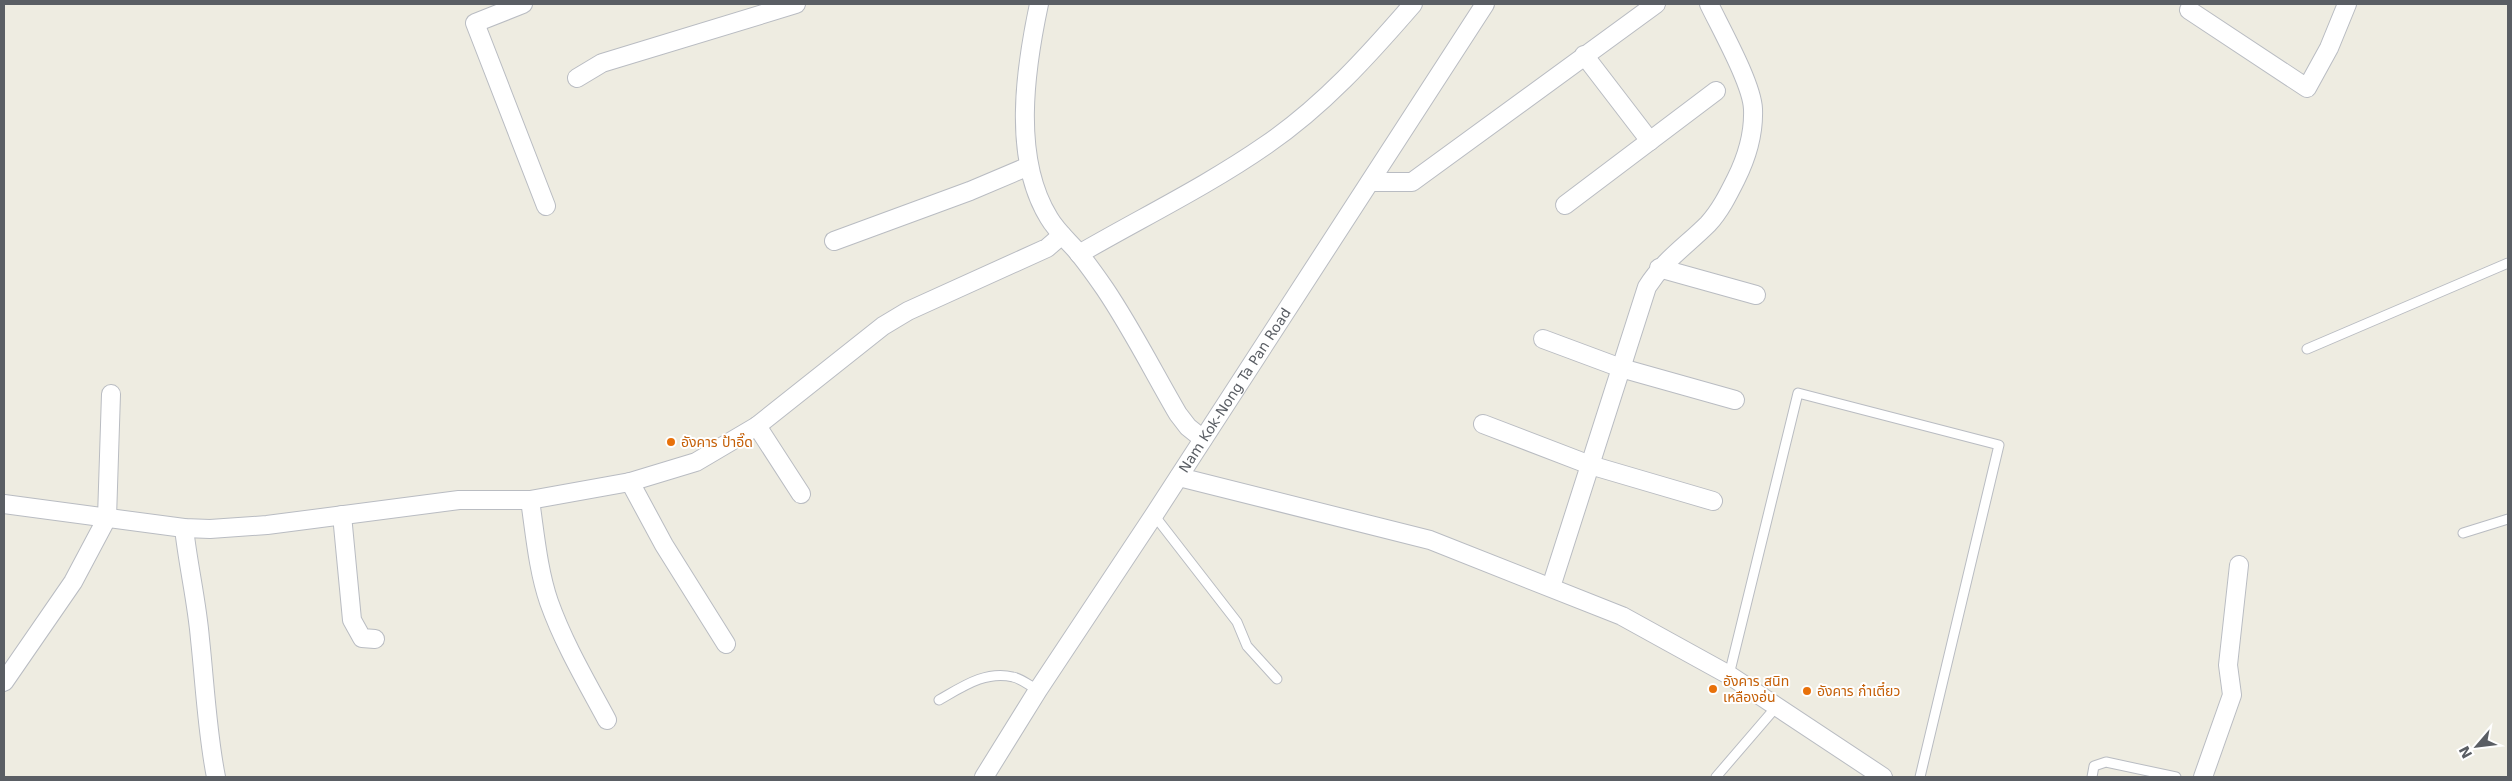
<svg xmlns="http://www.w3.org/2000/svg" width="2512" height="781" font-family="'DejaVu Sans','Noto Sans Thai',sans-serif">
	<rect width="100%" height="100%" fill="#eeece1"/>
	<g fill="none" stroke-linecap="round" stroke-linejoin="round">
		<defs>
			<g id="service">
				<path d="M2307,349L2508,263"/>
				<path d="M1154,515L1237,622L1247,646L1277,679"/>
				<path d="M2463,533L2508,519"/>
				<path d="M1729,675L1798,393L1999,445L1920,777"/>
				<path d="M939,700C962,687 986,670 1013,677C1022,679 1030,686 1038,690"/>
				<path d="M1716,777L1777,706"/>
				<path d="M2092,777L2094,766L2106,762L2176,777"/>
			</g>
			<g id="minor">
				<path d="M523,4L475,23L546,206"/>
				<path d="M1039,4C1025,70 1012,158 1049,218C1056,230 1067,240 1076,250C1087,263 1096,276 1105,289C1132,329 1154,373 1178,414L1188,427L1203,439"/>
				<path d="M2189,10L2307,88L2329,48L2347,4"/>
				<path d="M1584,55L1650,141"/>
				<path d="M577,78L602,63L796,4"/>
				<path d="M1370,182H1412L1656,4"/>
				<path d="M1565,205L1716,91"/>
				<path d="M834,241L970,191L1029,166"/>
				<path d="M1079,254C1141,218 1207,186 1266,145C1323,106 1368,56 1413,4"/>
				<path d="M1659,268L1756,295"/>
				<path d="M1543,339L1621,368L1735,400"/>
				<path d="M1483,424L1590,465L1713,501"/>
				<path d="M757,426L801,494"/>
				<path d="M1179,477L1430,540L1622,616L1729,675L1883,777"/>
				<path d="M630,482L664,545L726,644"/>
				<path d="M530,500C535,534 538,570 549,602C564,644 586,681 607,720"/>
				<path d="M4,504L184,528L210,529L267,525L459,500H530L630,482L696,462L757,426L883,326L908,311L1047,248L1062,235"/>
				<path d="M342,515L352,620L362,638L375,639"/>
				<path d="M184,528C188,565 197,602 200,639C205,685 207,732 216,777"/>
				<path d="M1551,587L1647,287C1664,260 1686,246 1708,224C1720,211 1728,195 1736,179C1747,157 1754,134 1753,109C1752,84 1721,29 1709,4"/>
				<path d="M4,682L73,582L107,518L111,394"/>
				<path id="s1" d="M984,777L1038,690L1154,515L1485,4"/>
				<path d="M2203,777L2232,695L2228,665L2239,565"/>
			</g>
		</defs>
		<use href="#service" stroke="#b9bcc2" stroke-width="11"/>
		<use href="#minor" stroke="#b9bcc2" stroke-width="20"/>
		<use href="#service" stroke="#fff" stroke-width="9"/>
		<use href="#minor" stroke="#fff" stroke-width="18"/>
	</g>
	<g fill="#e8710a" stroke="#fff" stroke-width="2">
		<circle cx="671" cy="442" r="5"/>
		<circle cx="1713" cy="689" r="5"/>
		<circle cx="1807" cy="691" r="5"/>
	</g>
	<g text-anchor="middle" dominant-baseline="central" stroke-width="4" stroke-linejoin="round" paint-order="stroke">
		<g font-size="14" fill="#5a5e64" stroke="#fff">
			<text stroke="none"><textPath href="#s1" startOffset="461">Nam Kok-Nong Ta Pan Road</textPath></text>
		</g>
		<g font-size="14" fill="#c56008" stroke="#fff" text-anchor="start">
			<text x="681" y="442">อังคาร ป้าอี๊ด</text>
			<text x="1723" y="681">อังคาร สนิท<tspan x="1723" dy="16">เหลืองอ่น</tspan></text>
			<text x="1817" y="691">อังคาร ก๋าเตี๋ยว</text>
		</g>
	</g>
	<rect width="2512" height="781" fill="none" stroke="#5a5e64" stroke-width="10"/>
	<g transform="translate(2477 746) rotate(242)" stroke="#ffffff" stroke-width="4" paint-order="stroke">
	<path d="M0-4L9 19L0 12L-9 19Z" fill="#5a5e64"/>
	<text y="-8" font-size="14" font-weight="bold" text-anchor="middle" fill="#5a5e64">N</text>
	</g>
</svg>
